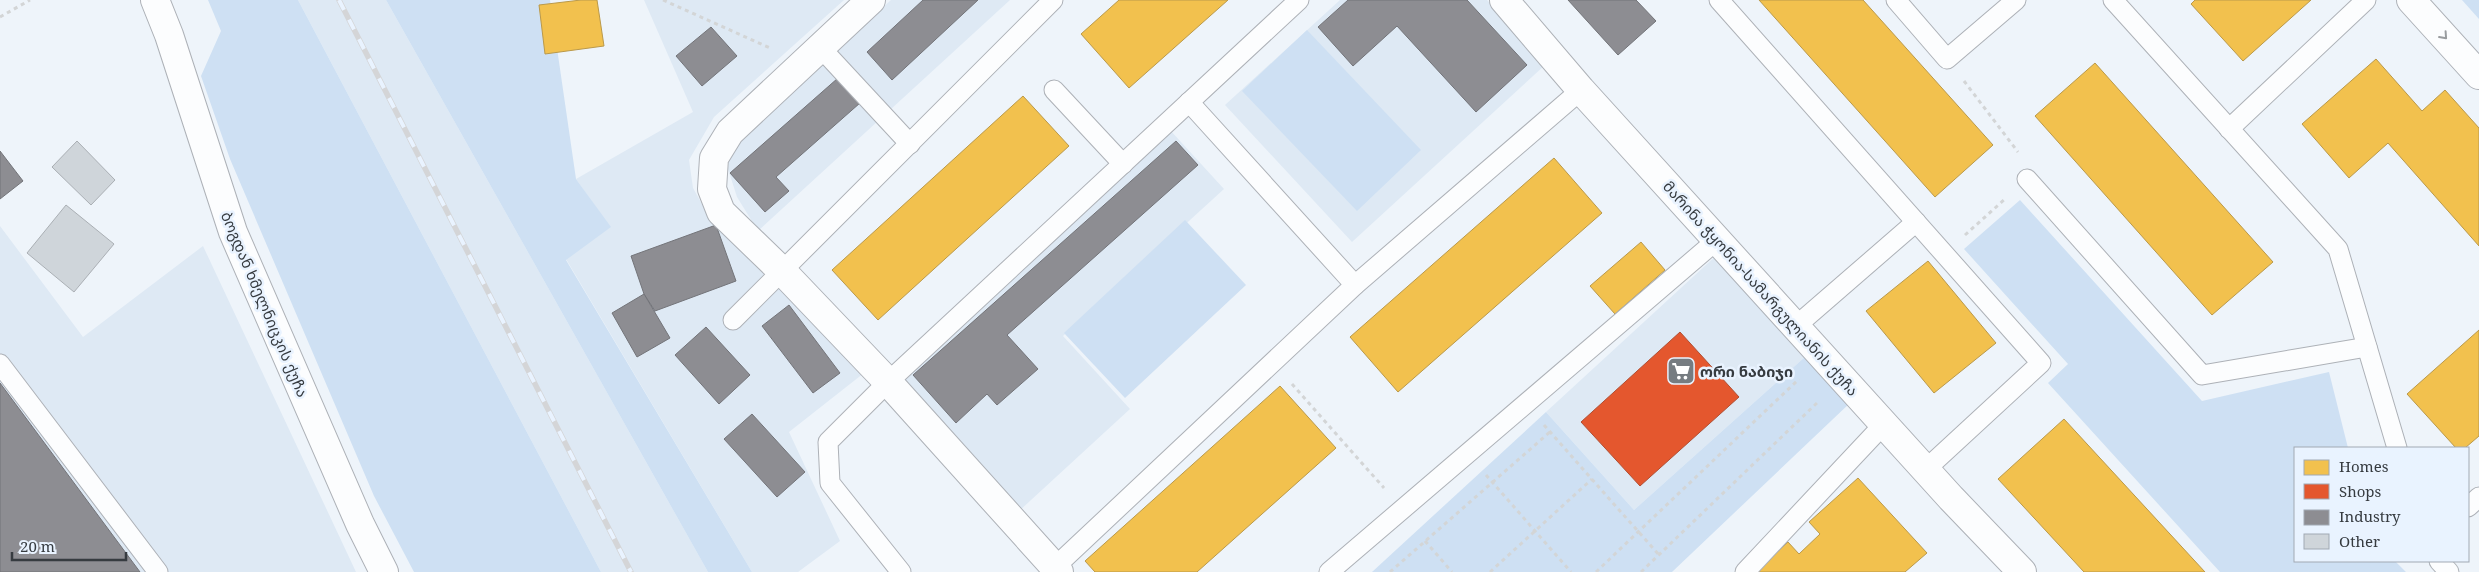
<svg xmlns="http://www.w3.org/2000/svg" width="2479" height="572" font-family="'Noto Serif','Noto Sans Georgian',serif">
	<rect width="100%" height="100%" fill="#eef4fa"/>
	<g fill="#dee9f4">
		<path d="M298,0H386L708,572H601Z"/>
		<path d="M644,0H844L714,117L689,160L693,188L707,213L864,373L789,432L840,541L798,572H752L566,259L610,227L576,179L693,112Z"/>
		<path d="M891,0H1010L758,231L737,197L728,169L730,150L752,127Z"/>
		<path d="M1340,0H1487L1545,65L1352,242L1225,105Z"/>
		<path d="M1170,130L1224,189L1063,336L1130,409L1018,512L896,379Z"/>
		<path d="M0,226L83,337L203,246L356,572H0Z"/>
		<path d="M1719,253L1806,356L1634,510L1546,412Z"/>
	</g>
	<g fill="#cee0f3">
		<path d="M208,0H298L601,572H414L374,496L230,159L201,76L221,31Z"/>
		<path d="M386,0H550L576,179L611,227L566,260L752,572H708Z"/>
		<path d="M2462,0H2479V19Z"/>
		<path d="M1307,30L1421,150L1357,211L1242,91Z"/>
		<path d="M2020,200L2202,401L2329,372L2348,448H2295V561H2395L2406,572H2220L2048,383L2068,364L1964,249Z"/>
		<path d="M1185,220L1246,285L1125,398L1064,333Z"/>
		<path d="M1806,356L1851,402L1672,572H1372L1546,412L1634,510Z"/>
	</g>
	<g fill="#f2c14e" stroke="#ba994a">
		<path d="M581,0H597L604,46L545,54L539,5Z"/>
		<path d="M1119,0H1228L1129,88L1081,34Z"/>
		<path d="M1759,0H1863L1993,145L1935,197Z"/>
		<path d="M2195,0H2311L2243,61L2191,4Z"/>
		<path d="M2376,59L2422,111L2445,90L2479,128V246L2388,143L2349,178L2302,124Z"/>
		<path d="M2095,63L2273,262L2212,315L2035,116Z"/>
		<path d="M1023,96L1069,146L878,320L832,270Z"/>
		<path d="M1554,158L1602,213L1398,392L1350,337Z"/>
		<path d="M1641,242L1665,270L1615,314L1590,286Z"/>
		<path d="M1928,261L1996,343L1934,393L1866,311Z"/>
		<path d="M2479,330V436L2465,448H2456L2407,394Z"/>
		<path d="M1280,386L1336,448L1197,572H1095L1085,561Z"/>
		<path d="M2064,419L2205,572H2084L1998,479Z"/>
		<path d="M1858,478L1927,553L1905,572H1755L1788,542L1799,554L1820,534L1809,522Z"/>
	</g>
	<path fill="#e4572e" stroke="#b04f33" d="M1680,332L1739,397L1640,486L1581,422Z"/>
	<g fill="#8d8d92" stroke="#737479">
		<path d="M923,0H978L892,80L867,52Z"/>
		<path d="M1348,0H1467L1527,65L1476,112L1397,26L1353,66L1318,27Z"/>
		<path d="M1568,0H1636L1656,21L1618,55Z"/>
		<path d="M711,27L737,56L702,86L676,56Z"/>
		<path d="M838,78L860,103L776,177L789,191L765,212L730,173Z"/>
		<path d="M1176,141L1198,165L1007,335L1038,369L997,405L987,394L956,423L913,375Z"/>
		<path d="M0,151L23,181L0,199Z"/>
		<path d="M716,225L736,281L655,311L644,294L631,256Z"/>
		<path d="M644,294L670,338L637,357L612,313Z"/>
		<path d="M789,305L840,373L813,393L762,326Z"/>
		<path d="M706,327L750,375L719,404L675,355Z"/>
		<path d="M0,383L140,572H0Z"/>
		<path d="M752,414L805,472L777,497L724,439Z"/>
	</g>
	<g fill="#cfd5da" stroke="#aaafb4">
		<path d="M77,141L115,180L91,205L52,167Z"/>
		<path d="M66,205L114,244L74,292L27,253Z"/>
	</g>
	<g fill="none" stroke-linecap="round" stroke-linejoin="round">
		<defs>
			<g id="lane">
				<path d="M1719,0L2041,363L1925,470"/>
				<path d="M1896,0L1947,59L2016,0"/>
				<path d="M2113,0L2338,249L2397,448"/>
				<path d="M820,47L910,144"/>
				<path d="M1054,90L1123,164"/>
				<path d="M1189,102L1355,285"/>
				<path d="M2229,129L2366,0"/>
				<path d="M2027,179L2202,375L2367,347"/>
				<path d="M733,320L1053,0"/>
				<path d="M1796,326L1916,222"/>
				<path d="M0,364L158,572"/>
				<path d="M2468,507L2479,497"/>
				<path d="M2439,561L2449,572"/>
				<path d="M1055,567L1355,285L1581,90"/>
				<path d="M901,572L830,483L828,442L888,382L1299,0"/>
				<path d="M1329,572L1717,240"/>
				<path d="M1745,572L1884,424"/>
			</g>
			<g id="street">
				<path d="M871,0L730,132L714,158L712,189L721,212L783,272L888,382L1059,572"/>
				<path d="M1504,0L1581,90L1951,498L2022,572"/>
			</g>
			<path id="secondary" d="M155,0L169,35L233,232L360,524L384,572"/>
			<path id="primary" d="M2411,0L2479,75"/>
		</defs>
		<use href="#lane" stroke="#adb1b7" stroke-width="21"/>
		<use href="#street" stroke="#adb1b7" stroke-width="30"/>
		<use href="#secondary" stroke="#adb1b7" stroke-width="30"/>
		<use href="#primary" stroke="#adb1b7" stroke-width="30"/>
		<g stroke="#d3d5d6" stroke-width="3" stroke-dasharray="4 4" stroke-linecap="butt">
			<path d="M663,0L770,48"/>
			<path d="M0,17L30,0"/>
			<path d="M1964,81L2018,152"/>
			<path d="M1965,235L2005,199"/>
			<path d="M1292,384L1384,488"/>
			<path d="M1544,425L1659,555"/>
			<path d="M1486,475L1571,572"/>
			<path d="M1425,541L1452,572"/>
			<path d="M1390,572L1551,431"/>
			<path d="M1490,572L1592,479"/>
			<path d="M1596,572L1799,379"/>
			<path d="M1641,572L1819,401"/>
		</g>
		<use href="#lane" stroke="#fcfdfe" stroke-width="19"/>
		<use href="#street" stroke="#fcfdfe" stroke-width="28"/>
		<use href="#secondary" stroke="#fcfdfe" stroke-width="28"/>
		<use href="#primary" stroke="#fcfdfe" stroke-width="28"/>
		<defs>
			<path id="rail" d="M339,0L631,572"/>
		</defs>
		<use href="#rail" stroke="#d4d5d7" stroke-width="5.5"/>
		<use href="#rail" stroke="#e9f3ff" stroke-width="4" stroke-dasharray="11" stroke-linecap="butt"/>
	</g>
	<defs><path id="oneway-chevron" d="M-2-3.5L2.5 0L-2 3.5" fill="none" stroke-width="1.6" stroke-linecap="round" stroke-linejoin="round" transform="scale(1.25)"/></defs>
	<use stroke="#999c9f" href="#oneway-chevron" transform="translate(2444 36) rotate(48)"/>
	<defs>
		<symbol id="supermarket-square" viewBox="-11 -11 22 22"><rect x="-9" y="-9" width="18" height="18" rx="4" fill="#767c81" stroke="#e9f3ff"/><path d="M-6-5.5h2.5l.6 2H6L4.5 2H-2.5L-4.4-4H-6ZM-1.5 3.2a1.3 1.3 0 1 0 .1 0ZM3 3.2a1.3 1.3 0 1 0 .1 0Z" fill="#fff"/></symbol>
	</defs>
	<g fill-rule="evenodd">
		<use href="#supermarket-square" x="1665" y="355" width="32" height="32"/>
	</g>
	<g text-anchor="middle" dominant-baseline="central" stroke-width="5" stroke-linejoin="round" paint-order="stroke">
		<g font-size="15" fill="#363b40" stroke="#e9f3ff">
			<text transform="translate(1761 288) rotate(48)">მარინა ჭყონია-სამარგულიანის ქუჩა</text>
			<text transform="translate(265 304) rotate(67)">ბოგდან ხმელნიცკის ქუჩა</text>
		</g>
		<g font-size="15" font-weight="bold" fill="#363b40" stroke="#e9f3ff" text-anchor="start">
			<text x="1700" y="371">ორი ნაბიჯი</text>
		</g>
	</g>
	<rect x="2294" y="447" width="175" height="115" fill="#e9f3ff" stroke="#a1a9b3"/>
	<rect x="2304" y="460" width="25" height="15" fill="#f2c14e" stroke="#a1a9b3"/>
	<text x="2339" y="472" font-size="15" fill="#363b40">Homes</text>
	<rect x="2304" y="484" width="25" height="15" fill="#e4572e" stroke="#a1a9b3"/>
	<text x="2339" y="497" font-size="15" fill="#363b40">Shops</text>
	<rect x="2304" y="510" width="25" height="15" fill="#8d8d92" stroke="#a1a9b3"/>
	<text x="2339" y="522" font-size="15" fill="#363b40">Industry</text>
	<rect x="2304" y="534" width="25" height="15" fill="#cfd5da" stroke="#a1a9b3"/>
	<text x="2339" y="547" font-size="15" fill="#363b40">Other</text>
	<path d="M12 552v8h114v-8" fill="none" stroke="#363b40" stroke-width="2.5"/>
	<text x="20" y="552" font-size="15" fill="#363b40" stroke="#e9f3ff" stroke-width="4" paint-order="stroke">20 m</text>
</svg>
